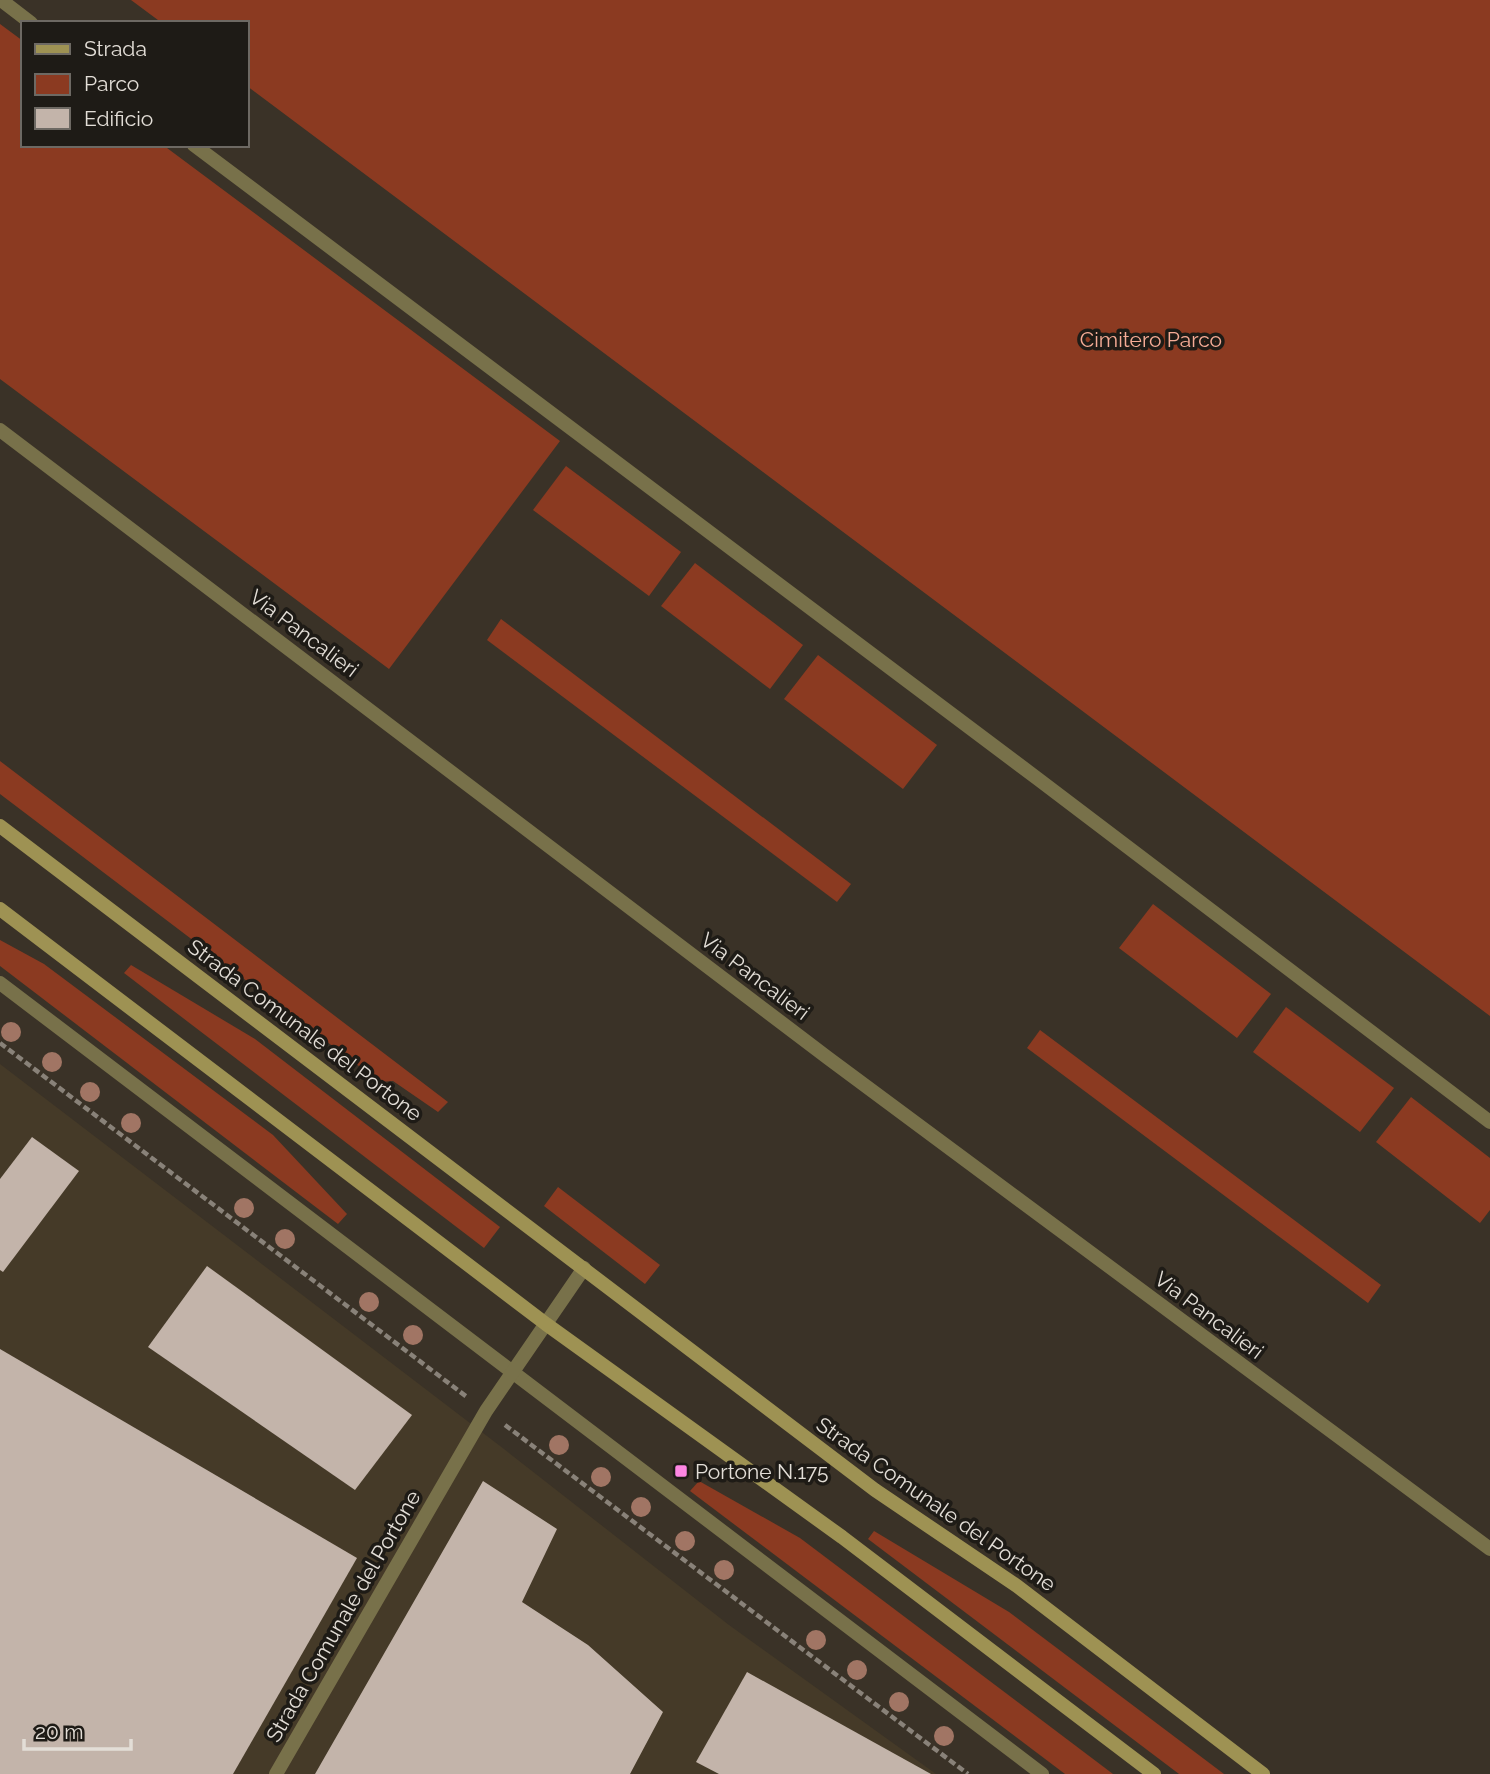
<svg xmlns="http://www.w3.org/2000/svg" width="1490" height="1774" font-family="Raleway,sans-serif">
	<rect width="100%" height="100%" fill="#3a3227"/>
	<path fill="#453a28" d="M0,1064L504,1449L729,1625L936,1774H0Z"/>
	<g fill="#8b3a21">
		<path d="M131,0H1490V1016L247,86V23H162Z"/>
		<path d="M0,24L23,41V145H163L560,441L389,669L0,379Z"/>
		<path d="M566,466L681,552L649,596L533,510Z"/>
		<path d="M695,563L803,645L770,689L661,606Z"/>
		<path d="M501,619L851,884L837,902L487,640Z"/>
		<path d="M818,655L937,745L903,789L784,699Z"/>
		<path d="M0,761L448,1102L438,1112L393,1081L380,1082L0,794Z"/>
		<path d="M1153,904L1271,994L1237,1038L1119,948Z"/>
		<path d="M0,940L44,964L273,1135L347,1214L338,1224L0,966Z"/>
		<path d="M131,965L255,1039L500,1227L484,1248L124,973Z"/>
		<path d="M1286,1007L1394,1088L1360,1132L1253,1052Z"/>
		<path d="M1040,1030L1381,1285L1368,1303L1027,1048Z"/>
		<path d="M1411,1097L1490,1158V1210L1480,1223L1376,1142Z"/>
		<path d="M558,1187L660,1265L645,1284L544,1206Z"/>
		<path d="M699,1481L800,1538L1113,1774H1065L690,1491Z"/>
		<path d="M874,1531L1009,1612L1224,1774H1179L868,1539Z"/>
	</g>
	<g fill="#c3b4aa">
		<path d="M32,1137L79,1171L3,1272L0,1270V1179Z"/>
		<path d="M207,1266L412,1415L355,1490L148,1347Z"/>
		<path d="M0,1349L357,1558L233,1774H0Z"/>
		<path d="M483,1481L557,1529L522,1602L588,1645L663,1712L630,1774H315Z"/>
		<path d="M747,1672L931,1774H719L696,1762Z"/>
	</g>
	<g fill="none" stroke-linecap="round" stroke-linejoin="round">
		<g stroke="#898279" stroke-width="4.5" stroke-dasharray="7 3.5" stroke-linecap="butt">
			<path d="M0,1043L467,1397"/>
			<path d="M505,1425L968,1774"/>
		</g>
		<g stroke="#78714a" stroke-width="14">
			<path d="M1,0L31,23"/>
			<path d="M194,145L1038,779L1490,1122"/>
		</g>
		<g stroke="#78714a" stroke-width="14">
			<path d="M0,430L828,1058L1490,1549"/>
			<path d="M0,983L1042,1774"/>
			<path d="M276,1774L486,1411L584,1268"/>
		</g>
		<g stroke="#9e9253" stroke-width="14">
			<path d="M0,826L875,1490L1017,1586L1263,1774"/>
			<path d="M0,909L546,1324L842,1537L1154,1774"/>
		</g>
	</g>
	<g fill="#a17564">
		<circle cx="11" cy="1032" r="10"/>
		<circle cx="52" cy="1062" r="10"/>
		<circle cx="90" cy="1092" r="10"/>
		<circle cx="131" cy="1123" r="10"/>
		<circle cx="244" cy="1208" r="10"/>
		<circle cx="285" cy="1239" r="10"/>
		<circle cx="369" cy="1302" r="10"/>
		<circle cx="413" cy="1335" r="10"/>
		<circle cx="559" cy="1445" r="10"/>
		<circle cx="601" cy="1477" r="10"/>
		<circle cx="641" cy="1507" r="10"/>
		<circle cx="685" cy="1541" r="10"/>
		<circle cx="724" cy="1570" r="10"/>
		<circle cx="816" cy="1640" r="10"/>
		<circle cx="857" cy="1670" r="10"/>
		<circle cx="899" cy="1702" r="10"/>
		<circle cx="944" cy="1736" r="10"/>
	</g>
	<rect fill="#fd86e2" stroke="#1e1b16" stroke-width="2.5" x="674" y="1464" width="14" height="14" rx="3.5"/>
	<g text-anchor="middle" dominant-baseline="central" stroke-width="7" stroke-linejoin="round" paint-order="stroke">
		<g font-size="21" fill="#f6ac96" stroke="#1e1b16">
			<text x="1151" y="339">Cimitero Parco</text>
		</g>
		<g font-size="21" fill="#e3ded7" stroke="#1e1b16">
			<text transform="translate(304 633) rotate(37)">Via Pancalieri</text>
			<text transform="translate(755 976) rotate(37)">Via Pancalieri</text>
			<text transform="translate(305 1030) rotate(37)">Strada Comunale del Portone</text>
			<text transform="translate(1209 1315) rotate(37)">Via Pancalieri</text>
			<text transform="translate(936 1504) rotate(35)">Strada Comunale del Portone</text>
			<text transform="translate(343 1616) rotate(-60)">Strada Comunale del Portone</text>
		</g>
		<g font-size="21" fill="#e3ded7" stroke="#1e1b16" text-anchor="start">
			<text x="695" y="1471">Portone N.175</text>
		</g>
	</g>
	<rect x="21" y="21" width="228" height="126" fill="#1e1b16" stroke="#6d6963" stroke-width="2"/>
	<rect x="35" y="44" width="35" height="10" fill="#9e9253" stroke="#6d6963" stroke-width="2"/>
	<text x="84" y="56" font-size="21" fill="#e3ded7">Strada</text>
	<rect x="35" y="74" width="35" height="21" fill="#8b3a21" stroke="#6d6963" stroke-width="2"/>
	<text x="84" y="91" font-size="21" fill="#e3ded7">Parco</text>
	<rect x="35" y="108" width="35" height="21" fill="#c3b4aa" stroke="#6d6963" stroke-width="2"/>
	<text x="84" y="126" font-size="21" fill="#e3ded7">Edificio</text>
	<path d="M24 1739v10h107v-10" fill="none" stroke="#e3ded7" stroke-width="3.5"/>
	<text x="35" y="1739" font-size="21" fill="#e3ded7" stroke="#1e1b16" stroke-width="5" paint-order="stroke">20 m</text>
</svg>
